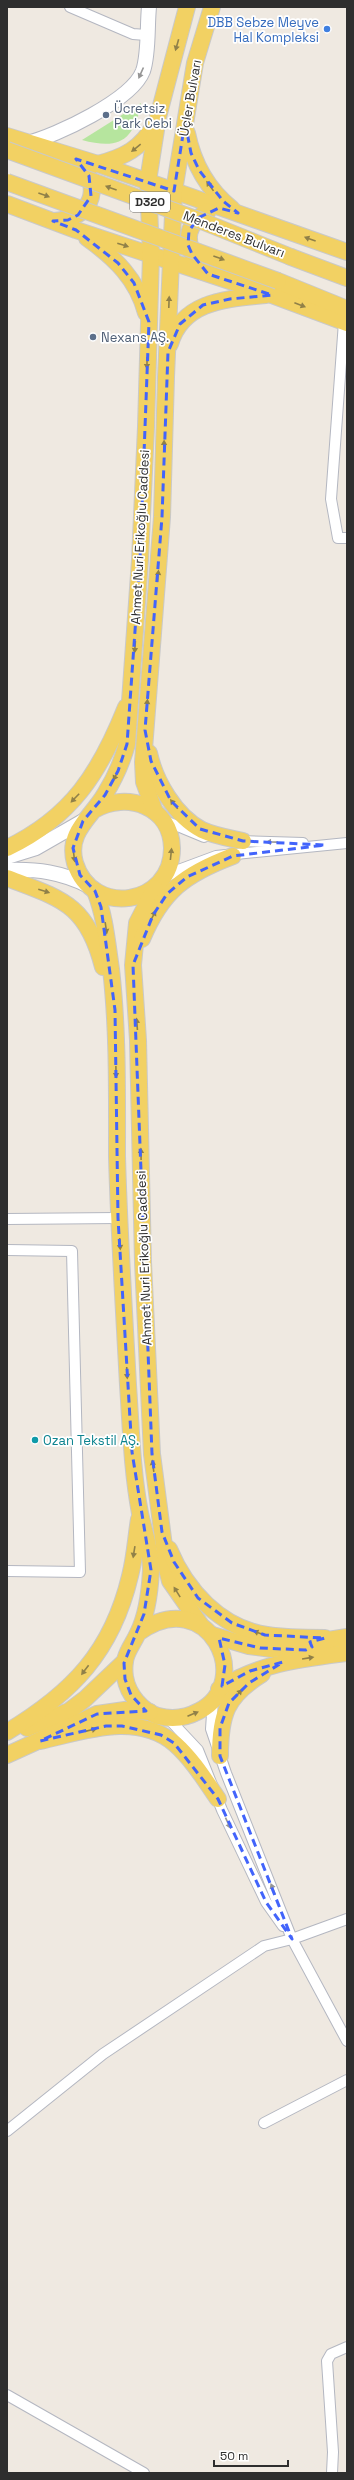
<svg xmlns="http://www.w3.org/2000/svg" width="354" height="2480" font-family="'Space Grotesk',sans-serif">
	<rect width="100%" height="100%" fill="#efe9e1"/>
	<path fill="#b6e59e" d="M141,103C134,141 119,150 82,140Z"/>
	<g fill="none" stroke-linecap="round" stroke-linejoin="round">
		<defs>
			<g id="street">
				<path d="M70,7L133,34L146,35"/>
				<path d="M344,322L331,499L338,538H347"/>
				<path d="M163,820L204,837"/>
				<path d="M237,841L303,843"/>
				<path d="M164,878L181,869L216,856L347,843"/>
				<path d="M7,1219L118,1218"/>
				<path d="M7,1250L72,1251L80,1572L7,1571"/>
				<path d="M213,1699L211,1729L226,1773L292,1939L347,2041"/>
				<path d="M168,1718L198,1750L222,1810L266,1902L283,1926"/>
				<path d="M264,2123L347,2080"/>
				<path d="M7,2131L103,2054L264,1946L292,1939L347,1919"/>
				<path d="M7,2395L144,2473"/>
				<path d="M332,2473L333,2452L327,2361L331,2354L347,2347"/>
			</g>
			<g id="secondary">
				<path d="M27,143C56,136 132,100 143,71C149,54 147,26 149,7"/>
				<path d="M7,857L36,848L83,821"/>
				<path d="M7,870C38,869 61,872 89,886"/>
			</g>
			<g id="primary">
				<path d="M187,133C193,163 207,189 232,209"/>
				<path d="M7,136L98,164L347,252"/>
				<path d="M98,164C124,157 141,149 155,124"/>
				<path d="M7,204L76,230L272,295L347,323"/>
				<path d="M54,221C85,219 102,197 85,169"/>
				<path d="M87,238C115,258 137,279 146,313"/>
				<path d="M291,257L347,278"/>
				<path d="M195,260C185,239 186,224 208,211"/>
				<path d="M278,281L347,309"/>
				<path d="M170,344C183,300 228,299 266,295"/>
				<path d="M149,753C155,781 175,816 202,830C215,836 229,838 243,841"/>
				<path d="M94,810C127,791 171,806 172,848C172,906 92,918 75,863C66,832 92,817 105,794C115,778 122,762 127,744L140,560L146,427L151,255L148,181L158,117L187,7"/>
				<path d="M155,812L144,782L143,762L162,517L166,377L174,191L195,63L212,7"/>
				<path d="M7,848C72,817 100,772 126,707"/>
				<path d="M7,878C62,899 87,904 103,967"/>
				<path d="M155,888L137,923L133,965L138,1040L143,1262L152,1454L167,1569L170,1581L200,1624"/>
				<path d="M95,891C105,916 107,942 111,969C118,1031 117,1093 117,1156C119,1232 124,1309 128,1385C131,1428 132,1471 140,1513C144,1532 151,1550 151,1570C150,1590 147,1615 138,1633C130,1650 122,1655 125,1677C128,1695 142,1711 158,1716C173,1720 186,1718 199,1711C256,1682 208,1582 138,1633"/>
				<path d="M142,939C162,891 185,874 233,856"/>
				<path d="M169,1549C186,1590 220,1628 267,1635C286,1638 306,1638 325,1638"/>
				<path d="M212,1635L249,1646L272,1649L347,1637"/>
				<path d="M219,1689C260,1663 300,1659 347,1653"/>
				<path d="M27,1728L69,1711L85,1699L125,1661"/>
				<path d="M7,1732C72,1693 112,1652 130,1576C135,1557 136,1537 139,1519"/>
				<path d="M40,1741C82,1732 137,1711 175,1744C192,1759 205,1780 218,1799"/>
				<path d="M7,1755L97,1714L125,1710L150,1712"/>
				<path d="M220,1756C220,1715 226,1696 262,1674"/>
			</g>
		</defs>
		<use href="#street" stroke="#b4b7c1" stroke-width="12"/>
		<use href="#secondary" stroke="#b4b7c1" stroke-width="16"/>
		<use href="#primary" stroke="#c9c9c9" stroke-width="18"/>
		<use href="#street" stroke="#fff" stroke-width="10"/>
		<use href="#secondary" stroke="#fff" stroke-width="14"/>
		<use href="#primary" stroke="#f2d163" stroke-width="16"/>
		<defs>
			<g id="primary-bridge">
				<path d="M7,150L204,222L291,257"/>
				<path d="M7,182L278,281"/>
			</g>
		</defs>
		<use href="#primary-bridge" stroke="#c9c9c9" stroke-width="18" stroke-linecap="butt"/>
		<use href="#primary-bridge" stroke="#f2d163" stroke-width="16"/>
	</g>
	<defs><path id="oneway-solid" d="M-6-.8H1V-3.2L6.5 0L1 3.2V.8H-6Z"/></defs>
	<g fill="#908048">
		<use href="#oneway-solid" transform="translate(177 45) rotate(106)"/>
		<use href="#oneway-solid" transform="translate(136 148) rotate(141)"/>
		<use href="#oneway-solid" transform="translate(210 186) rotate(-126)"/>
		<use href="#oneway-solid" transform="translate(111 188) rotate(-160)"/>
		<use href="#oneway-solid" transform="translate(44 195) rotate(20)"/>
		<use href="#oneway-solid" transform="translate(310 239) rotate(-160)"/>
		<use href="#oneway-solid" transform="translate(123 245) rotate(18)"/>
		<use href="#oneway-solid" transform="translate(219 258) rotate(20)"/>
		<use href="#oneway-solid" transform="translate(169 302) rotate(-88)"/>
		<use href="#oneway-solid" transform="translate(300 305) rotate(21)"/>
		<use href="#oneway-solid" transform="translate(147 363) rotate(91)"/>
		<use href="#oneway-solid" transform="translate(164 446) rotate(-89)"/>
		<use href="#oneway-solid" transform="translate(158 576) rotate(-85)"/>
		<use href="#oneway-solid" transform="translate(135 647) rotate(94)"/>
		<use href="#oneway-solid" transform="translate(147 705) rotate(-85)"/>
		<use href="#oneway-solid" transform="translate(116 775) rotate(118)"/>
		<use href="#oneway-solid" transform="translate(75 798) rotate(134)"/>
		<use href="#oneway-solid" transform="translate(174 804) rotate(-129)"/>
		<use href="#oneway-solid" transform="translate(171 854) rotate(-84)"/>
		<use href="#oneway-solid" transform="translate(74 856) rotate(83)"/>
		<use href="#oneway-solid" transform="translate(44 891) rotate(17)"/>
		<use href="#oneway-solid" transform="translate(153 916) rotate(-62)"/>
		<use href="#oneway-solid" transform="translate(106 928) rotate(82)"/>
		<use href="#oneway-solid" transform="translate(137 1024) rotate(-94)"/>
		<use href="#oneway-solid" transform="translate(116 1072) rotate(89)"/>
		<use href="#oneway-solid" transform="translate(141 1154) rotate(-91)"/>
		<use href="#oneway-solid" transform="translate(120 1244) rotate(87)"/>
		<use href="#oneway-solid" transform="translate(127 1373) rotate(87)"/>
		<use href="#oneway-solid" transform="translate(153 1466) rotate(-98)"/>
		<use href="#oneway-solid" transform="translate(134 1552) rotate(99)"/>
		<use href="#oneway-solid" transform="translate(177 1592) rotate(-122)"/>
		<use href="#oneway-solid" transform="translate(259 1633) rotate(-160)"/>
		<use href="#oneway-solid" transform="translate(308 1658) rotate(-9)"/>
		<use href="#oneway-solid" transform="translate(85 1670) rotate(127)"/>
		<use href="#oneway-solid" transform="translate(238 1694) rotate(-47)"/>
		<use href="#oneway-solid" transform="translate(193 1714) rotate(-23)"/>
		<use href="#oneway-solid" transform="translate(91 1730) rotate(-13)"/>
	</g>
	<g fill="#969696">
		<use href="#oneway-solid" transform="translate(141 73) rotate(114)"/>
		<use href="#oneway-solid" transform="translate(272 842) rotate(-179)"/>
		<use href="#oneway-solid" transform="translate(228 1823) rotate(65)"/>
		<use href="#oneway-solid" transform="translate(273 1889) rotate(-112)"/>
	</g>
	<path fill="none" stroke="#4264fb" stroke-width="3" stroke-dasharray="8 5" stroke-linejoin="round" d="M185,122L191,153L199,170L223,201L238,213L219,208L198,218L189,231L188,245L192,254L208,274L272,295L230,299L203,305L180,324L168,352L162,517L145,730L151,761L171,801L200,829L243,841L325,845L233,856L187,877L167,894L153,915L133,965L152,1454L162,1532L174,1562L198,1598L232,1623L265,1635L325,1638L310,1642L312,1647L306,1650L260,1648L219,1638L225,1665L222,1686L250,1671L283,1662L249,1683L229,1703L220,1728V1756L292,1939L266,1902L218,1799L174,1743L161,1735L122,1726H106L40,1741L97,1714L146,1711L131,1695L125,1679L124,1663L144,1614L151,1570L132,1452L118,1218L115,1010L101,907L95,891L80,875L73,848L83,821L105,795L118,771L127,744L140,560L149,322L134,283L118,263L76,230L53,221L68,220L78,215L91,196L89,176L76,159L174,191Z"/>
	<circle fill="#3f7fe0" stroke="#fff" stroke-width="1.5" cx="327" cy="29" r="4"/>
	<g fill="#5c6f8a" stroke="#fff" stroke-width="1.5">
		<circle cx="106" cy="115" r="4"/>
		<circle cx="93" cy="337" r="4"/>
	</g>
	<circle fill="#0f9aa8" stroke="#fff" stroke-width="1.5" cx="35" cy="1440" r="4"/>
	<g text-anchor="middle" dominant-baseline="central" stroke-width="3.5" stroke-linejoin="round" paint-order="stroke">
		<rect fill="#fff" stroke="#6d6d6d" stroke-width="1" x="130" y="192" width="40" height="20" rx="3"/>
		<g font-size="12" font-weight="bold" fill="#2e2e2e">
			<text x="150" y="202">D320</text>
		</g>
		<g font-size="13" fill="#366cbe" stroke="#fff" text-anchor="end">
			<text x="319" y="22">DBB Sebze Meyve<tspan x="319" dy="15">Hal Kompleksi</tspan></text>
		</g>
		<g font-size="13" fill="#2e2e2e" stroke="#fff">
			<text transform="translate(190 98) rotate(-80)">Üçler Bulvarı</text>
			<text transform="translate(234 234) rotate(21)">Menderes Bulvarı</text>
			<text transform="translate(140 537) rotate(-87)">Ahmet Nuri Erikoğlu Caddesi</text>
			<text transform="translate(144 1258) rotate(-92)">Ahmet Nuri Erikoğlu Caddesi</text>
		</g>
		<g font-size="13" fill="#4e5e75" stroke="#fff" text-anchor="start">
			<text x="114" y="108">Ücretsiz<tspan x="114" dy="15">Park Cebi</tspan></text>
			<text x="101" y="337">Nexans AŞ.</text>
		</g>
		<g font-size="13" fill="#0d838f" stroke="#fff" text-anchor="start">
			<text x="43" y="1440">Ozan Tekstil AŞ.</text>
		</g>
	</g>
	<rect width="354" height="2480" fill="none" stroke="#2e2e2e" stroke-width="16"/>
	<path d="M214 2460v6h74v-6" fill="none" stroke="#2e2e2e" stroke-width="2"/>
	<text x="220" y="2460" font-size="12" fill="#2e2e2e" stroke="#ffffff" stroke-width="3" paint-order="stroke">50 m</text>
</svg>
